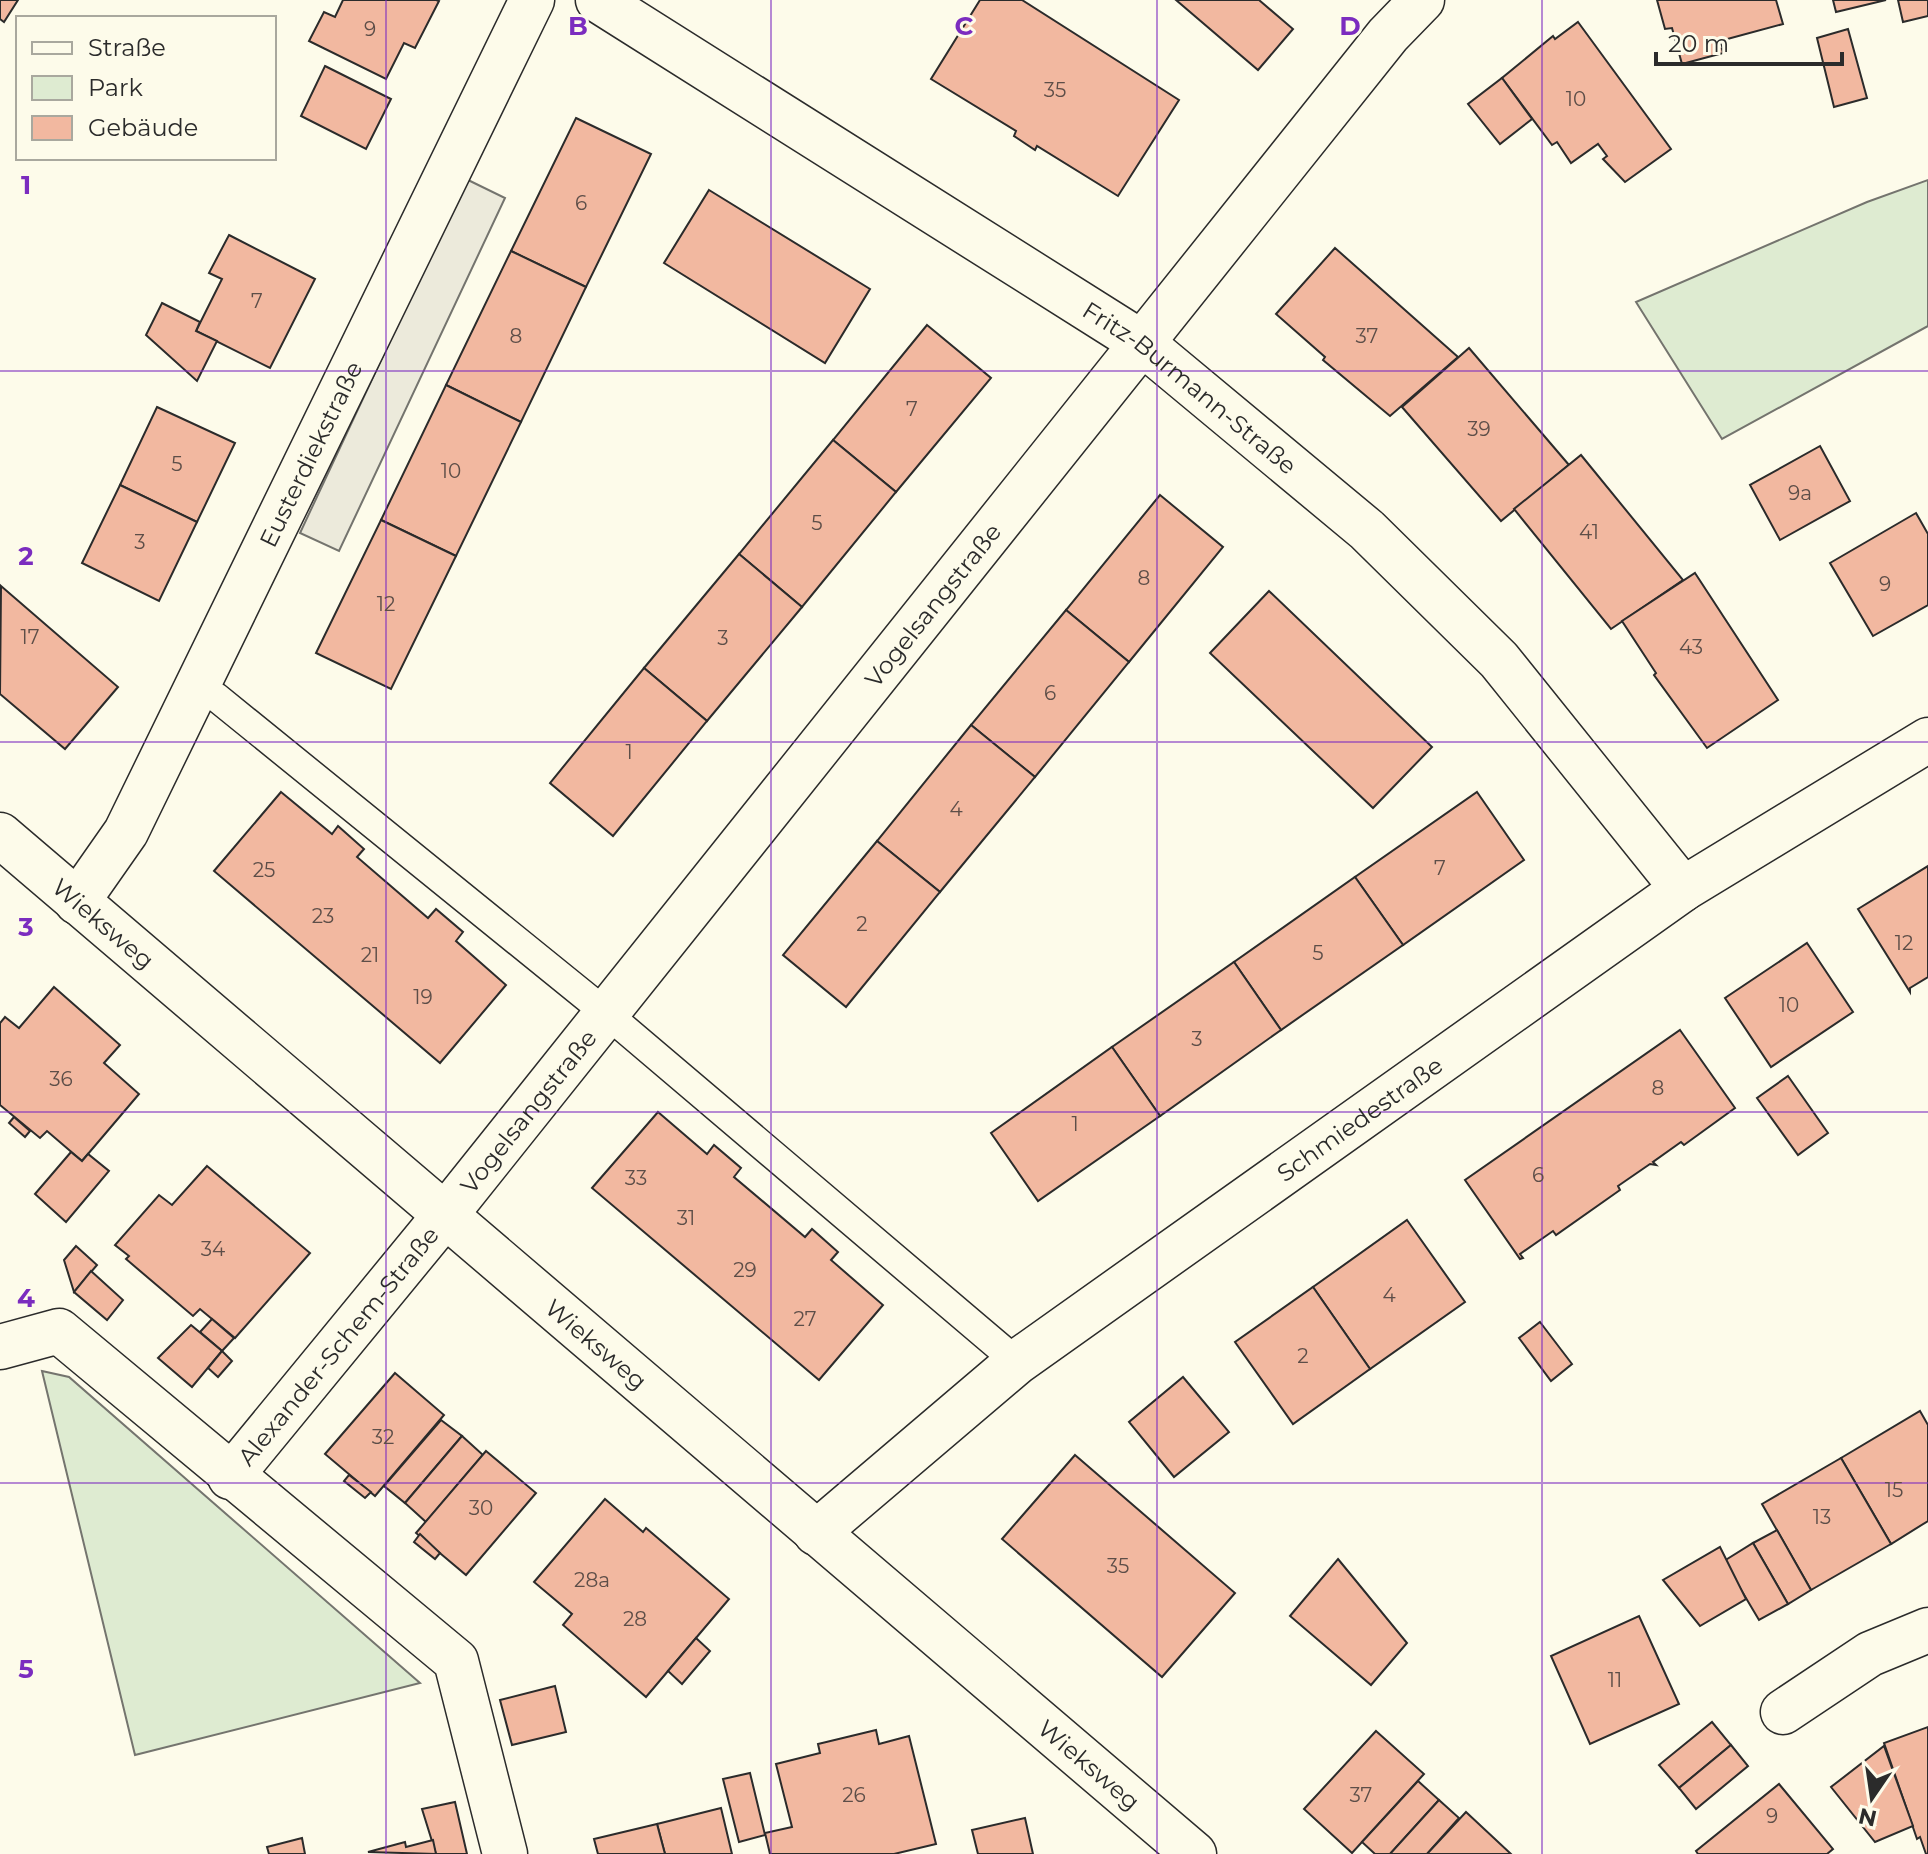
<svg xmlns="http://www.w3.org/2000/svg" width="1928" height="1854" font-family="Montserrat,sans-serif">
	<rect width="100%" height="100%" fill="#fdfbea"/>
	<g fill="#deebd1" stroke="#74746e" stroke-width="2">
		<path d="M1928,180V326L1722,439L1636,302L1867,202Z"/>
		<path d="M42,1371L69,1377L420,1683L135,1755Z"/>
	</g>
	<path fill="#eceadb" stroke="#74746e" stroke-width="2" d="M466,179L505,198L339,551L300,533Z"/>
	<g fill="#f2b8a0" stroke="#2b2b2b" stroke-width="2">
		<path d="M0,0H18L4,22L0,19Z"/>
		<path d="M343,0H436L439,1L415,48L404,43L386,79L309,41L324,12L335,17Z"/>
		<path d="M980,0H1022L1179,100L1118,196L1037,146L1035,150L1014,136L1016,131L931,79Z"/>
		<path d="M1176,0H1259L1293,29L1258,70Z"/>
		<path d="M1657,0H1776L1783,24L1720,41L1723,53L1682,64L1672,28L1665,29Z"/>
		<path d="M1833,0H1886L1836,12Z"/>
		<path d="M1898,0H1928V16L1903,22Z"/>
		<path d="M1578,22L1671,149L1625,182L1603,159L1607,156L1598,144L1571,163L1557,142L1552,145L1502,78L1553,36L1555,39Z"/>
		<path d="M1848,29L1867,98L1834,107L1817,38Z"/>
		<path d="M325,66L391,99L366,149L301,116Z"/>
		<path d="M1502,78L1532,119L1500,144L1468,104Z"/>
		<path d="M576,118L651,154L586,287L511,251Z"/>
		<path d="M709,190L870,289L825,363L664,263Z"/>
		<path d="M229,235L315,279L270,368L196,331L222,279L209,273Z"/>
		<path d="M1335,248L1458,357L1390,416L1323,360L1325,357L1276,314Z"/>
		<path d="M511,251L586,287L521,422L446,385Z"/>
		<path d="M162,303L200,322L196,331L217,341L197,381L146,335Z"/>
		<path d="M927,325L991,378L896,492L833,440Z"/>
		<path d="M1469,348L1569,465L1501,521L1402,407Z"/>
		<path d="M446,385L521,422L456,556L381,520Z"/>
		<path d="M157,407L235,443L197,522L120,485Z"/>
		<path d="M833,440L896,492L802,607L739,554Z"/>
		<path d="M1820,446L1850,501L1780,540L1750,485Z"/>
		<path d="M1581,455L1683,580L1611,629L1514,509Z"/>
		<path d="M120,485L197,522L159,601L82,563Z"/>
		<path d="M1160,495L1223,547L1129,662L1066,610Z"/>
		<path d="M1916,513L1928,534V605L1873,636L1830,563Z"/>
		<path d="M381,520L456,556L391,689L316,653Z"/>
		<path d="M739,554L802,607L707,721L644,668Z"/>
		<path d="M1695,573L1778,700L1707,748L1654,675L1656,673L1622,621Z"/>
		<path d="M1,586L118,687L65,749L0,694Z"/>
		<path d="M1269,591L1432,747L1373,808L1210,653Z"/>
		<path d="M1066,610L1129,662L1035,777L971,725Z"/>
		<path d="M644,668L707,721L613,836L550,783Z"/>
		<path d="M971,725L1035,777L940,892L877,841Z"/>
		<path d="M281,792L332,834L338,826L364,849L357,857L428,918L436,909L463,932L456,941L506,985L440,1063L214,871Z"/>
		<path d="M1477,792L1524,860L1403,945L1355,877Z"/>
		<path d="M877,841L940,892L846,1007L783,955Z"/>
		<path d="M1928,866V977L1910,988V992L1858,909Z"/>
		<path d="M1355,877L1403,945L1281,1030L1234,962Z"/>
		<path d="M1807,943L1853,1012L1771,1067L1725,998Z"/>
		<path d="M1234,962L1281,1030L1160,1116L1112,1047Z"/>
		<path d="M54,987L120,1045L104,1063L139,1094L82,1161L47,1131L40,1138L0,1105V1023L5,1017L19,1028Z"/>
		<path d="M1680,1030L1735,1108L1684,1145L1681,1142L1653,1162L1656,1165L1650,1164L1618,1186L1620,1190L1556,1235L1553,1231L1520,1254L1523,1258L1520,1259L1465,1180Z"/>
		<path d="M1112,1047L1160,1116L1038,1201L991,1133Z"/>
		<path d="M1788,1076L1828,1133L1798,1155L1757,1098Z"/>
		<path d="M658,1112L707,1154L714,1145L741,1168L734,1177L805,1237L812,1229L838,1252L831,1260L883,1305L819,1380L592,1188Z"/>
		<path d="M14,1117L30,1131L25,1137L9,1123Z"/>
		<path d="M71,1152L82,1161L88,1154L109,1171L66,1222L35,1194Z"/>
		<path d="M207,1166L310,1253L235,1338L200,1309L193,1316L126,1259L129,1256L115,1245L159,1195L172,1205Z"/>
		<path d="M1407,1220L1465,1302L1370,1369L1313,1287Z"/>
		<path d="M76,1246L97,1265L74,1292L64,1260Z"/>
		<path d="M91,1271L123,1300L107,1320L74,1292Z"/>
		<path d="M1313,1287L1370,1369L1293,1424L1235,1342Z"/>
		<path d="M212,1319L234,1338L222,1351L200,1332Z"/>
		<path d="M1540,1322L1572,1364L1551,1381L1519,1338Z"/>
		<path d="M191,1325L222,1351L192,1387L158,1358Z"/>
		<path d="M222,1351L232,1361L218,1377L208,1368Z"/>
		<path d="M395,1373L444,1415L375,1496L325,1454Z"/>
		<path d="M1183,1377L1229,1432L1174,1477L1129,1422Z"/>
		<path d="M1920,1411L1928,1425V1521L1891,1544L1841,1458Z"/>
		<path d="M441,1420L462,1436L405,1503L384,1486Z"/>
		<path d="M462,1436L483,1455L426,1522L405,1503Z"/>
		<path d="M486,1451L536,1493L466,1575L416,1533Z"/>
		<path d="M1075,1455L1235,1593L1162,1677L1002,1539Z"/>
		<path d="M1841,1458L1891,1544L1811,1590L1762,1504Z"/>
		<path d="M349,1475L371,1492L365,1498L344,1481Z"/>
		<path d="M605,1499L643,1532L646,1528L729,1599L646,1697L563,1625L572,1614L534,1582Z"/>
		<path d="M1777,1530L1811,1590L1788,1604L1753,1543Z"/>
		<path d="M420,1534L440,1553L435,1559L414,1542Z"/>
		<path d="M1753,1543L1788,1604L1759,1620L1724,1561Z"/>
		<path d="M1720,1547L1746,1599L1700,1626L1663,1580Z"/>
		<path d="M1338,1559L1407,1643L1371,1685L1290,1616Z"/>
		<path d="M1639,1616L1679,1704L1590,1744L1551,1656Z"/>
		<path d="M696,1638L710,1651L682,1684L668,1671Z"/>
		<path d="M555,1686L566,1732L512,1745L500,1700Z"/>
		<path d="M1712,1722L1731,1745L1679,1788L1659,1765Z"/>
		<path d="M1928,1727V1854H1926L1920,1837L1917,1839L1884,1743Z"/>
		<path d="M876,1730L879,1744L909,1736L936,1844L894,1854H770L765,1833L792,1827L776,1764L820,1753L818,1744Z"/>
		<path d="M1376,1731L1424,1774L1352,1853L1304,1809Z"/>
		<path d="M1731,1745L1748,1766L1696,1809L1679,1788Z"/>
		<path d="M1884,1746L1913,1826L1875,1842L1831,1787Z"/>
		<path d="M750,1773L765,1835L739,1842L723,1779Z"/>
		<path d="M1418,1781L1439,1800L1390,1854H1375L1362,1842Z"/>
		<path d="M1779,1784L1833,1849L1827,1854H1698L1696,1851Z"/>
		<path d="M1439,1800L1459,1818L1427,1854H1390Z"/>
		<path d="M455,1802L467,1854H436L422,1809Z"/>
		<path d="M721,1808L732,1854H665L657,1824Z"/>
		<path d="M1466,1812L1511,1854H1427Z"/>
		<path d="M1025,1818L1033,1854H978L972,1830Z"/>
		<path d="M657,1824L665,1854H598L594,1839Z"/>
		<path d="M302,1838L305,1854H269L267,1847Z"/>
		<path d="M433,1840L436,1854L368,1852L405,1842L406,1847Z"/>
	</g>
	<g fill="none" stroke-linecap="round" stroke-linejoin="round">
		<defs>
			<path id="service" d="M198,688L216,697L606,1013L1017,1362"/>
			<g id="minor">
				<path id="s1" d="M598,0L1142,343L1367,530L1499,660L1683,889"/>
				<path id="s2" d="M0,835L1194,1854"/>
				<path id="s3" d="M77,902L126,832L532,0"/>
				<path d="M0,1347L59,1331L456,1661L505,1854"/>
				<path id="s4" d="M230,1477L446,1214L1388,35L1422,0"/>
				<path id="s5" d="M816,1533L1017,1362L1683,889L1928,740"/>
				<path d="M1783,1712L1870,1654L1928,1630"/>
			</g>
		</defs>
		<use href="#service" stroke="#2b2b2b" stroke-width="31"/>
		<use href="#minor" stroke="#2b2b2b" stroke-width="47"/>
		<use href="#service" stroke="#fdfbea" stroke-width="28"/>
		<use href="#minor" stroke="#fdfbea" stroke-width="44"/>
	</g>
	<path fill="none" stroke="#7b2cbf" stroke-width="2" stroke-opacity="0.55" d="M386,0V1854M771,0V1854M1157,0V1854M1542,0V1854M0,371H1928M0,742H1928M0,1112H1928M0,1483H1928"/>
	<g text-anchor="middle" dominant-baseline="central" stroke-width="6" stroke-linejoin="round" paint-order="stroke">
		<g font-size="20" fill="#5d4e48">
			<text x="370" y="29">9</text>
			<text x="1055" y="90">35</text>
			<text x="1576" y="99">10</text>
			<text x="581" y="203">6</text>
			<text x="257" y="301">7</text>
			<text x="516" y="336">8</text>
			<text x="1367" y="336">37</text>
			<text x="912" y="409">7</text>
			<text x="1479" y="429">39</text>
			<text x="177" y="464">5</text>
			<text x="451" y="471">10</text>
			<text x="1800" y="493">9a</text>
			<text x="817" y="523">5</text>
			<text x="1589" y="532">41</text>
			<text x="140" y="542">3</text>
			<text x="1144" y="578">8</text>
			<text x="1885" y="584">9</text>
			<text x="386" y="604">12</text>
			<text x="30" y="637">17</text>
			<text x="723" y="638">3</text>
			<text x="1691" y="647">43</text>
			<text x="1050" y="693">6</text>
			<text x="629" y="752">1</text>
			<text x="956" y="809">4</text>
			<text x="1440" y="868">7</text>
			<text x="264" y="870">25</text>
			<text x="323" y="916">23</text>
			<text x="862" y="924">2</text>
			<text x="1904" y="943">12</text>
			<text x="1318" y="953">5</text>
			<text x="370" y="955">21</text>
			<text x="423" y="997">19</text>
			<text x="1789" y="1005">10</text>
			<text x="1197" y="1039">3</text>
			<text x="61" y="1079">36</text>
			<text x="1658" y="1088">8</text>
			<text x="1075" y="1124">1</text>
			<text x="1538" y="1175">6</text>
			<text x="636" y="1178">33</text>
			<text x="686" y="1218">31</text>
			<text x="213" y="1249">34</text>
			<text x="745" y="1270">29</text>
			<text x="1389" y="1295">4</text>
			<text x="805" y="1319">27</text>
			<text x="1303" y="1356">2</text>
			<text x="383" y="1437">32</text>
			<text x="1894" y="1490">15</text>
			<text x="481" y="1508">30</text>
			<text x="1822" y="1517">13</text>
			<text x="1118" y="1566">35</text>
			<text x="592" y="1580">28a</text>
			<text x="635" y="1619">28</text>
			<text x="1615" y="1680">11</text>
			<text x="854" y="1795">26</text>
			<text x="1361" y="1795">37</text>
			<text x="1772" y="1816">9</text>
		</g>
		<g font-size="24" fill="#2b2b2b" stroke="#fdfbea">
			<text stroke="none"><textPath href="#s1" startOffset="708">Fritz-Burmann-Straße</textPath></text>
			<text stroke="none"><textPath href="#s3" startOffset="506">Eusterdiekstraße</textPath></text>
			<text stroke="none"><textPath href="#s4" startOffset="1120">Vogelsangstraße</textPath></text>
			<text stroke="none"><textPath href="#s2" startOffset="136">Wieksweg</textPath></text>
			<text stroke="none"><textPath href="#s4" startOffset="472">Vogelsangstraße</textPath></text>
			<text stroke="none"><textPath href="#s5" startOffset="684">Schmiedestraße</textPath></text>
			<text stroke="none"><textPath href="#s2" startOffset="784">Wieksweg</textPath></text>
			<text stroke="none"><textPath href="#s4" startOffset="170">Alexander-Schem-Straße</textPath></text>
			<text stroke="none"><textPath href="#s2" startOffset="1432">Wieksweg</textPath></text>
		</g>
	</g>
	<g font-size="26" text-anchor="middle" font-weight="bold" fill="#7b2cbf" stroke="#fdfbea" stroke-width="6" stroke-linejoin="round" paint-order="stroke">
		<text x="578" y="35">B</text>
		<text x="964" y="35">C</text>
		<text x="1350" y="35">D</text>
		<text x="26" y="194">1</text>
		<text x="26" y="565">2</text>
		<text x="26" y="936">3</text>
		<text x="26" y="1307">4</text>
		<text x="26" y="1678">5</text>
	</g>
	<rect x="16" y="16" width="260" height="144" fill="#fdfbea" stroke="#a9a89e" stroke-width="2"/>
	<rect x="32" y="42" width="40" height="12" fill="#fdfbea" stroke="#a9a89e" stroke-width="2"/>
	<text x="88" y="56" font-size="24" fill="#2b2b2b">Straße</text>
	<rect x="32" y="76" width="40" height="24" fill="#deebd1" stroke="#a9a89e" stroke-width="2"/>
	<text x="88" y="96" font-size="24" fill="#2b2b2b">Park</text>
	<rect x="32" y="116" width="40" height="24" fill="#f2b8a0" stroke="#a9a89e" stroke-width="2"/>
	<text x="88" y="136" font-size="24" fill="#2b2b2b">Gebäude</text>
	<g transform="translate(1872 1798) rotate(193)" stroke="#fdfbea" stroke-width="6" paint-order="stroke">
	<path d="M0-6L14 30L0 20L-14 30Z" fill="#2b2b2b"/>
	<text y="-12" font-size="22" font-weight="bold" text-anchor="middle" fill="#2b2b2b">N</text>
	</g>
	<path d="M1656 52v12h186v-12" fill="none" stroke="#2b2b2b" stroke-width="4"/>
	<text x="1668" y="52" font-size="24" fill="#2b2b2b" stroke="#fdfbea" stroke-width="6" paint-order="stroke">20 m</text>
</svg>
